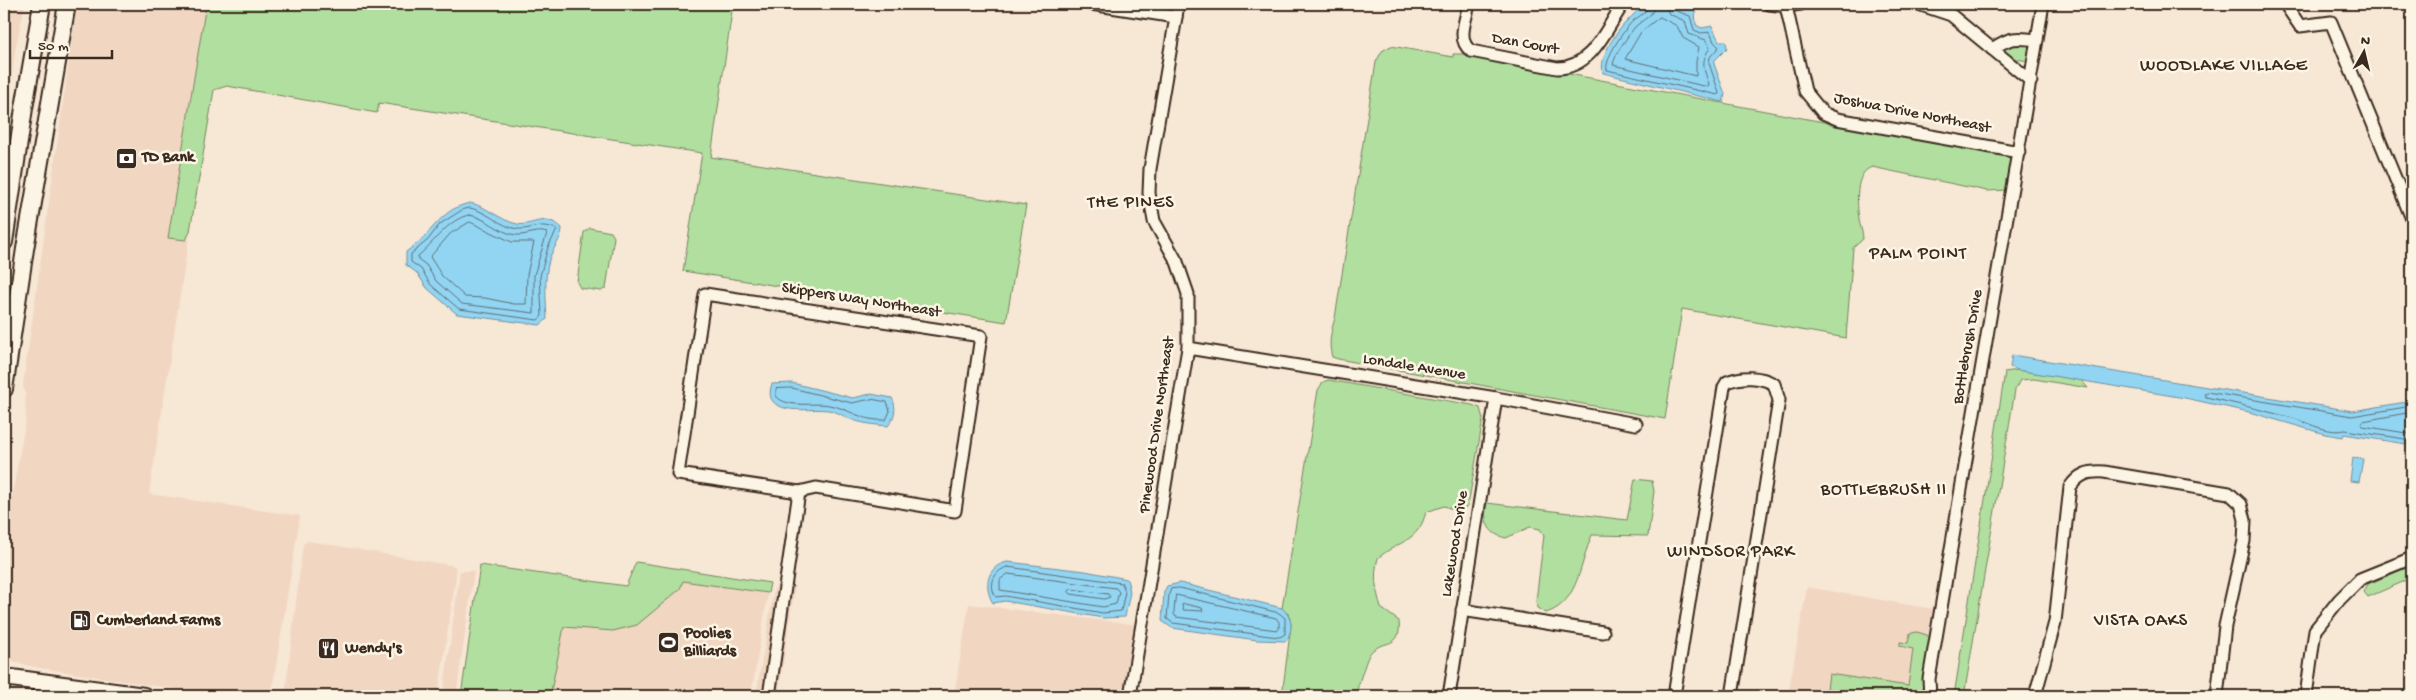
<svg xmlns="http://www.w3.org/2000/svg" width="2416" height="700" font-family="'Gochi Hand',sans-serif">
	<rect width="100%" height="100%" fill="#f7e7d5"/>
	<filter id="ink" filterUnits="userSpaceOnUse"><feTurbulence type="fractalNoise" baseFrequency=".02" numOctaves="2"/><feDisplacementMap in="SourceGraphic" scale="10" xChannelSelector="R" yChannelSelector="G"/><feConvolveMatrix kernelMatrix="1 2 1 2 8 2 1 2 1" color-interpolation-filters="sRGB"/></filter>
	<g filter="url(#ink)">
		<g fill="#f1d6c2">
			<path d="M4,4H25L15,50L4,138Z"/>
			<path d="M77,4H206L168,238L186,240L190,231L149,494L300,516L272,691L269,695L220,696L34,667L4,659V551L7,541L4,536V513L11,502L26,419L25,391L23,386Z"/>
			<path d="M308,541L455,566L456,575L438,696H285L303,544Z"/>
			<path d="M460,571H474L456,696H443Z"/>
			<path d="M683,581L768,593L751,696H550L564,627L613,631L664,600L680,589Z"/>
			<path d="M779,584L795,586L778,696H756L774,589Z"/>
			<path d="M1807,587L1938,610L1924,696H1788Z"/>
			<path d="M969,604L1139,625L1125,696H954Z"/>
		</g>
		<g fill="#b0df9f" stroke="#76845e">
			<path d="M206,4H733L711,157L1026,205L1006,322L683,271L702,153L379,103L377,113L227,86L214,90L190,231L186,240L168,238Z"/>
			<path d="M2013,44L2027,45L2031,49L2029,61L2009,58L2003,53L2002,47Z"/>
			<path d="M1391,46L1453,57V54H1463L1887,134L2003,154L2009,156L2011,160L2007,190L1987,191L1872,167C1854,173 1857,203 1859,220C1860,226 1863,232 1863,239L1853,248L1846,338L1682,309L1665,419L1338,359L1332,357C1328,343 1331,331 1335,318L1376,62L1382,51Z"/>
			<path d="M590,228L611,232L614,237L606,288L601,291L580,288L577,282L584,232Z"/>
			<path d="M2017,370L2081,380L2088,388L2034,379L2020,380L2015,390L1964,696H1954L2005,372Z"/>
			<path d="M1328,380L1472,405L1480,408L1483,419L1468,506L1458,511L1444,506L1426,512C1418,543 1399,540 1378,558C1373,576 1376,590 1381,608L1399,621C1402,650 1383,639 1371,652C1366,657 1358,688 1355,696H1282L1291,625L1289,615L1282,608L1318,390L1323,382Z"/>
			<path d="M1635,479L1652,481L1654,491L1648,536L1592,535C1580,562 1579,603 1546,613L1537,608L1536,601L1544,535L1540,529L1530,527L1506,538C1487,534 1483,520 1487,503L1627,520Z"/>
			<path d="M636,562L770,583L768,593L683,581L680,589L637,625L613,631L564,627L550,696H461L480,565L626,586Z"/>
			<path d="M2412,565V578L2368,597L2364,592L2368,584Z"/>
			<path d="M1917,632L1927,635L1933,643L1926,696H1868L1827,689L1829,674L1908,686L1913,649L1900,646V642L1908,643L1910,633Z"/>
		</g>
		<g fill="#92d5f3" stroke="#6f919e">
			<path d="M1647,4H1666L1695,10L1696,25L1702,28L1712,26L1719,41H1726L1727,48L1715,60L1714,64L1725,94L1723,102L1603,73C1597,51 1629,15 1647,4Z"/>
			<path d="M470,203C487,206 499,220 517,224C532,227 545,212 562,228C562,239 552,249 549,260C544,279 546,299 547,319L540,325L457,314L427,288L417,273L406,265V252C412,247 420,242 425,236C439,221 447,208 470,203Z"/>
			<path d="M2012,355L2353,411L2412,401V445L2344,434L2343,437L2325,434L2249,412L2185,398L2017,370L2010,367Z"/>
			<path d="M792,383L853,398L871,394L892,398C897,408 895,417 888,426C877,425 864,424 853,420C844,417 837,411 828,410C812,408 791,413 777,405C769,400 769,392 772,384Z"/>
			<path d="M2353,458L2363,459L2359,482L2350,481Z"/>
			<path d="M1008,562L1085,571L1127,579L1130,592L1125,617L1103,618L1005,601L993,603C983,587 987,565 1008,562Z"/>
			<path d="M1180,583L1282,608C1292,617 1294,629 1286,641L1257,640L1172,628L1162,621L1164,592L1167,586Z"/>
		</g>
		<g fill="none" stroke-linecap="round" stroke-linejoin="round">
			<g stroke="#5e6e73" stroke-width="1">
				<path d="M1649,4C1648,12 1639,16 1633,21C1625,28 1604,59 1607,70L1718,95L1719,93L1709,63L1710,57L1719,47L1714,42L1710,32L1701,33L1694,30L1690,16L1674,10L1671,4"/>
				<path d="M1655,4C1654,16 1643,19 1635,27C1628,36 1615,53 1613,65L1708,87L1709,84C1704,70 1700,61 1710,48L1706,40L1689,34L1685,21L1669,14L1665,4"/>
				<path d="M1660,17L1677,26L1683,38L1699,47L1696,62V76L1625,59L1641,32Z"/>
				<path d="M470,208C487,211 500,227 518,229C532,230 542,221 557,230L548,247L540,276L542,316L538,320L459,309L431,285L421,269L411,262V254L428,240L440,224L462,210Z"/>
				<path d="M469,215C486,217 499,233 516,235C527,236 537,229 547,233L534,275V313L462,304L436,281L426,265L418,259V256C434,243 448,219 469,215Z"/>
				<path d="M470,222L512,242H534L527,275L526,304H514L485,298L465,297L442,276L430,257L450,234Z"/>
				<path d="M792,388L852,403L871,399L887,402L890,411L886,420C861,422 849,408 829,405C814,402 787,409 776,396V389Z"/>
				<path d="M2412,406L2352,416L2207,392L2204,394L2206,397C2234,403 2261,410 2289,417C2308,422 2326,434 2345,430L2412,440"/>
				<path d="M2412,412L2363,421L2361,424L2363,426L2412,434"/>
				<path d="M1008,567L1122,583L1125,592L1121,611L1103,613L1005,596L996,597C988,585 994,570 1008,567Z"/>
				<path d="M1008,574L1116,588L1119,592L1116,604L1103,607L1000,590V580Z"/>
				<path d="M1180,588L1279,613L1285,618V634L1280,637L1270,636L1173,623L1167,619L1169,594L1171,589Z"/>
				<path d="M1071,589L1108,594L1110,597L1104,599L1071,594L1069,592Z"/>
				<path d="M1176,595L1276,618L1279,622V629L1277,630L1176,617L1174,614Z"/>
				<path d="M1185,604L1202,608L1203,611L1183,610L1182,605Z"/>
			</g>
			<defs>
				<g id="minor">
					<path d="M1091,4L1176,17L1178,4"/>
					<path d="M1469,4C1466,20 1456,40 1471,51L1557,68C1592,68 1606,29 1623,4"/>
					<path d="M1769,4L1786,6L1801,4"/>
					<path d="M1918,4L1951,15L2031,81"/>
					<path d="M2285,4L2300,26L2331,22L2412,219"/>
					<path d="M1786,6L1805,91L1823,113L1837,119L2019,152"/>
					<path d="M1992,49C2010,37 2016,37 2037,40"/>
					<path d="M705,294L981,336L955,511L816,488L799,492L678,474Z"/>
					<path d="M1188,348L1496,398L1636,424"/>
					<path d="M1462,610L1603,632"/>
					<path d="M769,696L799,492"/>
					<path d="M1130,696L1188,348V294L1177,262L1154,221L1149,193L1150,169L1176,17"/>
					<path d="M1449,696L1496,398"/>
					<path d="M1674,696L1724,387L1727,382C1741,376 1760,376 1774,384L1779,400L1732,696"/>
					<path d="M1930,696L1929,679L2043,4"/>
					<path d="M2035,696L2055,622L2070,487C2079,474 2088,471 2104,472L2229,493L2241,504L2245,520L2244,541L2225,626L2217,696"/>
					<path d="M2306,696L2315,630L2339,600L2360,579L2412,558"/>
				</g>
				<g id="secondary">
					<path d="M4,242L24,108L42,4"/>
					<path d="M4,389L25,249L67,4"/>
					<path d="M4,677L144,696"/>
				</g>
			</defs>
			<use href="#minor" stroke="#3b2a1e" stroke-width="15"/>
			<use href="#secondary" stroke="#3b2a1e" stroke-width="20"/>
			<use href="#minor" stroke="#fcf5e5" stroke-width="11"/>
			<use href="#secondary" stroke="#fcf5e5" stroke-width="16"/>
		</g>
	</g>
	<defs>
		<symbol id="bank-square" viewBox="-11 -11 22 22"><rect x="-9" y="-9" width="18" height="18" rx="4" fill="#3b2a1e" stroke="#fcf5e5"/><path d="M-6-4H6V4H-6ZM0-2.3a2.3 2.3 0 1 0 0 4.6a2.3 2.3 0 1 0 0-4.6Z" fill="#fff"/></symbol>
		<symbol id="fuel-square" viewBox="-11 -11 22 22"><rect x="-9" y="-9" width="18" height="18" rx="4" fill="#3b2a1e" stroke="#fcf5e5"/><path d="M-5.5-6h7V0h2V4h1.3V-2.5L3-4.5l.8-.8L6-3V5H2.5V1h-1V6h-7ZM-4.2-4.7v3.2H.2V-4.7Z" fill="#fff"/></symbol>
		<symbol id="stadium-square" viewBox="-11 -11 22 22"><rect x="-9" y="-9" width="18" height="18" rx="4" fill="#3b2a1e" stroke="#fcf5e5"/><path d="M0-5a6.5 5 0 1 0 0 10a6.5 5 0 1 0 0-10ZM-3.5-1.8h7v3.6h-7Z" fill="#fff"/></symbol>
		<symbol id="restaurant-square" viewBox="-11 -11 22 22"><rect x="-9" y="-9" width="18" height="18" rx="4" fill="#3b2a1e" stroke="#fcf5e5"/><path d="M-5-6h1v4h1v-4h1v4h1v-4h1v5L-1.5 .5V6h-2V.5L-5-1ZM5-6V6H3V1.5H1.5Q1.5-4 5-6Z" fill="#fff"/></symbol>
	</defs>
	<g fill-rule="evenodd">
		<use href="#bank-square" x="114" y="146" width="25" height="25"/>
		<use href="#fuel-square" x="68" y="608" width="25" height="25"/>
		<use href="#stadium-square" x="656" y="630" width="25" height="25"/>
		<use href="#restaurant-square" x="316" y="636" width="25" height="25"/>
	</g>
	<g text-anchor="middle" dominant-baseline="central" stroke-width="5" stroke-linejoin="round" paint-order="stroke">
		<g font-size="16" fill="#3b2a1e" stroke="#fcf5e5">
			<text transform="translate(1525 45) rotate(10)">Dan Court</text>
			<text transform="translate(1912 114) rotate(11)">Joshua Drive Northeast</text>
			<text transform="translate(861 301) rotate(9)">Skippers Way Northeast</text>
			<text transform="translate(1969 347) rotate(-80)">Bottlebrush Drive</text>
			<text transform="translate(1414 368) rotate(9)">Londale Avenue</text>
			<text transform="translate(1158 425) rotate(-82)">Pinewood Drive Northeast</text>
			<text transform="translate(1456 544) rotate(-81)">Lakewood Drive</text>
		</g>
		<g font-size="16" font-weight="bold" fill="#3b2a1e" stroke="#fcf5e5" text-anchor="start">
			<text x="142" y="158">TD Bank</text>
			<text x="97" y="621">Cumberland Farms</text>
			<text x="684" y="634">Poolies<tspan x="684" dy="18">Billiards</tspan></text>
			<text x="345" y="649">Wendy's</text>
		</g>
		<g font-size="18" letter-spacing="1" fill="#3b2a1e" stroke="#fcf5e5">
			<text x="2224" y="66">WOODLAKE VILLAGE</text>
			<text x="1131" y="203">THE PINES</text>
			<text x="1918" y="254">PALM POINT</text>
			<text x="1884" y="490">BOTTLEBRUSH II</text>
			<text x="1731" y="552">WINDSOR PARK</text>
			<text x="2141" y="621">VISTA OAKS</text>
		</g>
	</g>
	<rect width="2416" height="700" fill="none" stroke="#fcf5e5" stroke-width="20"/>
	<rect x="10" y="10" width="2396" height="680" fill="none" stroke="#3b2a1e" stroke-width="2" filter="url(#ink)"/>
	<g transform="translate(2364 52) rotate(8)" stroke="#fcf5e5" stroke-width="4" paint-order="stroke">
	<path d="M0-4L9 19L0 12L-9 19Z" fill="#3b2a1e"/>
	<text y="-8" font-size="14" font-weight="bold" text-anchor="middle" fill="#3b2a1e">N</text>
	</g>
	<path d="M30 50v8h82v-8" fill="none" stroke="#3b2a1e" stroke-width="2.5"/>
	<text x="38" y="50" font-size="15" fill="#3b2a1e" stroke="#fcf5e5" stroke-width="4" paint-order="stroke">50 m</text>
</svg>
